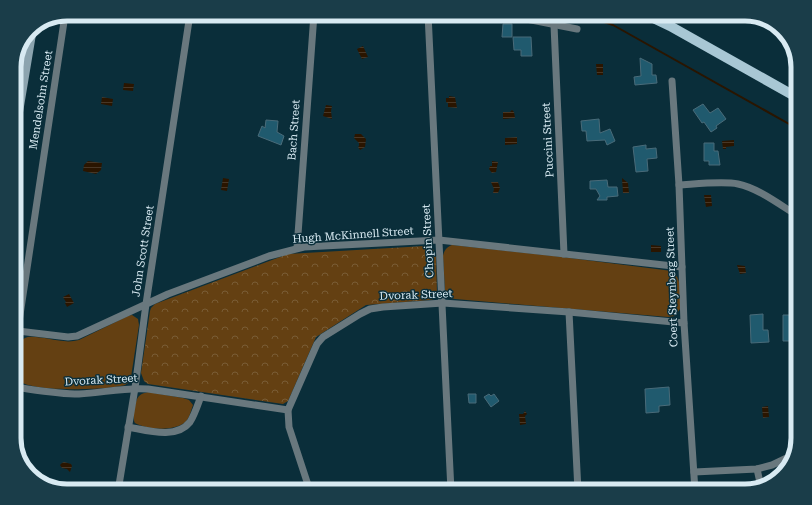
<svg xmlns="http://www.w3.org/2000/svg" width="812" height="505" font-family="'Roboto Serif',serif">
	<defs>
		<pattern id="forest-crowns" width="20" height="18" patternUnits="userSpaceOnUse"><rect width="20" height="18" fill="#644012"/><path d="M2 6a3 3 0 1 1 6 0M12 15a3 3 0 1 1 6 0" fill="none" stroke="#795c35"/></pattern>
		<pattern id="water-rules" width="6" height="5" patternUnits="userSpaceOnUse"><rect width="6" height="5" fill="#2a1500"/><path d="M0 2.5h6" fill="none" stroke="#483726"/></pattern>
	</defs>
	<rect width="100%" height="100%" fill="#0a2e3a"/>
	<g fill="#644012">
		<path d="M452,245L554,256L672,271C683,279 680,297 680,309L675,316L668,317L455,299L451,298L445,290L443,256C444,250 447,247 452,245Z"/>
		<path d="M132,315L138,319L139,325L131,377L128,383L125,385C109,390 26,393 17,379C14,374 17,366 18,360C19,354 18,341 25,338C32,334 55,341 64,341C69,342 74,341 79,340L128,316Z"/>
		<path d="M148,392L183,398L189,400L193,405C191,410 190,416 187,420C178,432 147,430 135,423C132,418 135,400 139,396C142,393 145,393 148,392Z"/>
	</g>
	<path fill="url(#forest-crowns)" d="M425,246L433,249L436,256L437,294L432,300H430L366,305L316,337L288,401L283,404L148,384L144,381L141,373L150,311L151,308L155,304L288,254Z"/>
	<g fill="url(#water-rules)">
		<path d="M134,15L145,17L144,23L133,21Z"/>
		<path d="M363,46L368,57L362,59L357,49Z"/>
		<path d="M596,64H603V75H597Z"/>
		<path d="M124,83L134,84L133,91L123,90Z"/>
		<path d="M449,96L455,97L457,108L448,107V103L446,102V98H449Z"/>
		<path d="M102,97L113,99L112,106L101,104Z"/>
		<path d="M326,105L332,106L331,111L332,119L323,116Z"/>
		<path d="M512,110L514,112L515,118L503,119V112H510Z"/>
		<path d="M355,134H361L366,139L365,147L360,150L358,147L359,146V143L354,138Z"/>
		<path d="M517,137V144L505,145V138Z"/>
		<path d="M734,140V146L726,147V149H723L722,141Z"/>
		<path d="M88,161L102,163L101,170L96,174L83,171L84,165Z"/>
		<path d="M492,161L498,162L496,172L492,173L489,169L490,166H492Z"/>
		<path d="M223,178L229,179L227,191L221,190Z"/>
		<path d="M622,178L628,183L629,193H623Z"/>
		<path d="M491,182H498L500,188L498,193H493L494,189Z"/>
		<path d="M704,195H711L712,206L706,207Z"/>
		<path d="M651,245L661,246V252H651Z"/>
		<path d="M737,265L745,266L746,273L740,274Z"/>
		<path d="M69,294L74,303L67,307L65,303L66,302L63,297Z"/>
		<path d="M768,406L769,417L763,418L762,407Z"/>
		<path d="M525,411L527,414L525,416L526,424L520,425L519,414H523Z"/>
		<path d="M64,462L71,464L72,466L70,472L67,469L62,468L60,465L62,463Z"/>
	</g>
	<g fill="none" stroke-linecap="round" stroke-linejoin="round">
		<path stroke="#2a1500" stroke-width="2" d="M580,14L613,25L798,129"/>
	</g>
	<g fill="#205a6e" stroke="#496b79">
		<path d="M503,24H512V37H502Z"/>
		<path d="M513,37H531L532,56H521V50H514Z"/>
		<path d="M640,58L652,64V75H656L657,83L635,85L634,77L641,76Z"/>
		<path d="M703,104L710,113L718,108L726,119L716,126L717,128L711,132L704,122L702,123L693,110Z"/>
		<path d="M599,119L600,133L610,129L615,141L607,145L605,140L587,141L586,131H582L581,121Z"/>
		<path d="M266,120L278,121L277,132L284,136L281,145L258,136L262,126L265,128Z"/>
		<path d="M704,143H714V151H718L720,165H709V161H704Z"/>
		<path d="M646,145V149L656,148L657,158L647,159L648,171L636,172L633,147Z"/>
		<path d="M607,180L608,187H617L618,196L607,197V200H597L600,196L596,189H590V181Z"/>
		<path d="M763,314V330H768L769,342L751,343L750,315Z"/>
		<path d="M783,315H792L793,333H796V341H783Z"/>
		<path d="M669,387L670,405L659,406V412L646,413L645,389Z"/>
		<path d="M468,394H476V403H469Z"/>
		<path d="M489,394L491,396L494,394L499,401L491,407L484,397Z"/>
	</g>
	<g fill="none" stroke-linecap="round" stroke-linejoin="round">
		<g stroke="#69787e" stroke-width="7">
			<path d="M428,14L451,491"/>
			<path d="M501,14L577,29"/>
			<path d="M554,25L564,254"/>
			<path d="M672,81L679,185L684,323L695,491"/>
			<path d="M679,185C696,184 723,181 738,184C758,188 780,205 798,216"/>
			<path d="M297,248L314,14"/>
			<path d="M569,312L578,491"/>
			<path d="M18,331L68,337L77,336L168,294L269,256L304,247L439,240L682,267"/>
			<path d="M14,355L65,15"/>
			<path d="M14,387C36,390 58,394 79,394C102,393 125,387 148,389L288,410"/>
			<path d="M128,427C146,430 176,440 190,422C195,414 198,404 201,396"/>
			<path d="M757,469L761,487"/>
			<path d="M694,472L757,469L772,465L793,455"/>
			<path d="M118,491L135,388L146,304L190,14"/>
			<path d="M310,491L289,427L288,410L317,344L323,337L360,314L370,309L383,307L443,303L569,312L684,323"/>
		</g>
		<path stroke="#8ca4af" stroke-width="8" d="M14,142L33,28"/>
		<path stroke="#a8c7d4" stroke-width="10" d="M645,14L670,26L798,98"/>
	</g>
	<g text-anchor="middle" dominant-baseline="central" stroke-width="3" stroke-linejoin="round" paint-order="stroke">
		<g font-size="11" fill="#d8eaf2" stroke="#0a2e3a">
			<text transform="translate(41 100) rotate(-81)">Mendelsohn Street</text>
			<text transform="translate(294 130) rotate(-86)">Bach Street</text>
			<text transform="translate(548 140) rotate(-93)">Puccini Street</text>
			<text transform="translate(353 235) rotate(-4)">Hugh McKinnell Street</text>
			<text transform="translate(428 241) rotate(-93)">Chopin Street</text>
			<text transform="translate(143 251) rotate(-81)">John Scott Street</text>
			<text transform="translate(672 287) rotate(-92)">Coert Steynberg Street</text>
			<text transform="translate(416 295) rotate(-2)">Dvorak Street</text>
			<text transform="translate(101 380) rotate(-3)">Dvorak Street</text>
		</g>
	</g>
	<path d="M0 0H812V505H0ZM67 21H745A46 46 0 0 1 791 67V438A46 46 0 0 1 745 484H67A46 46 0 0 1 21 438V67A46 46 0 0 1 67 21Z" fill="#1a3d49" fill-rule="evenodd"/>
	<path fill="none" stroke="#d8eaf2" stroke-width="5" d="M67 21H745A46 46 0 0 1 791 67V438A46 46 0 0 1 745 484H67A46 46 0 0 1 21 438V67A46 46 0 0 1 67 21Z"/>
</svg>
